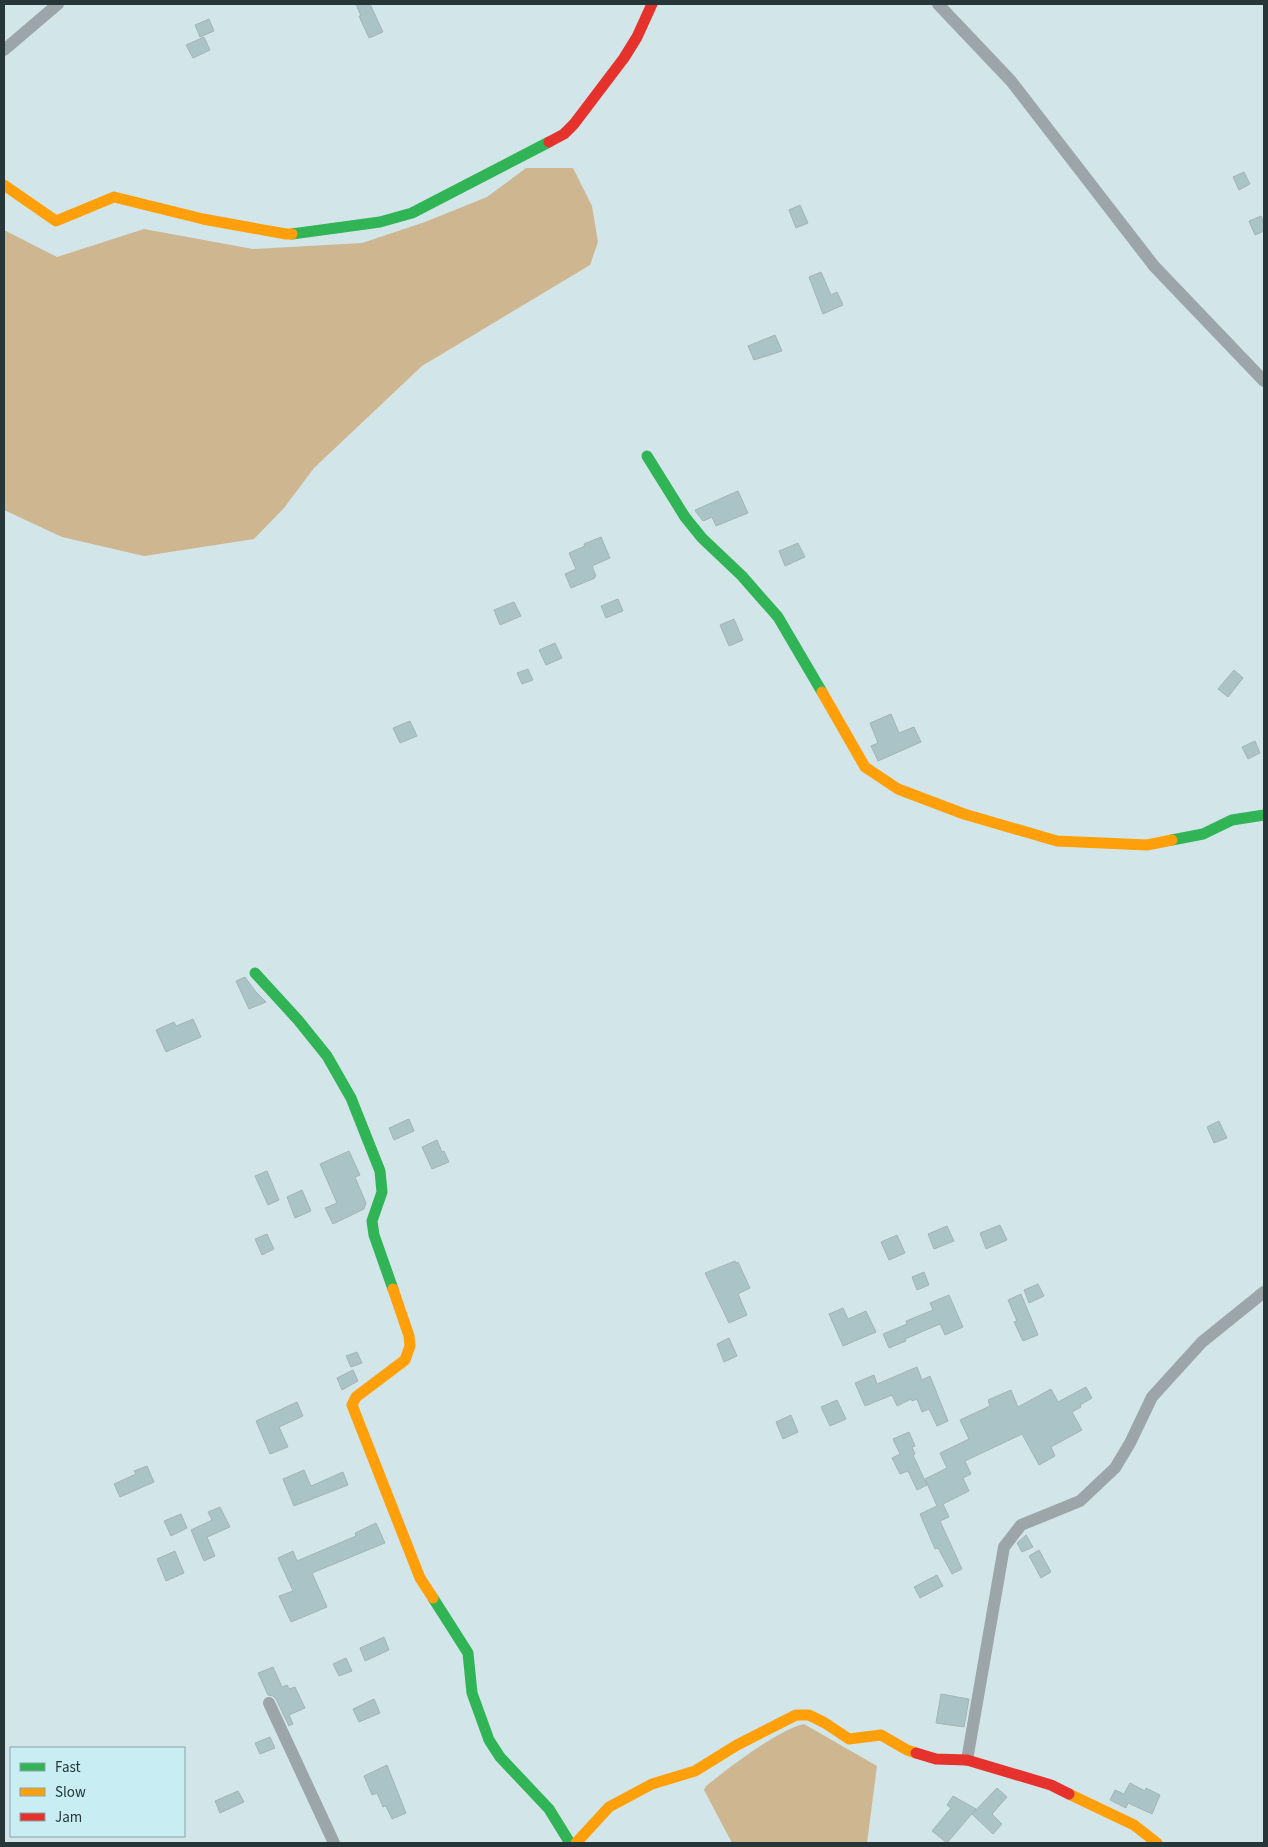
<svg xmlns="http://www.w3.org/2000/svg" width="1268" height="1847" font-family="'Source Sans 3',sans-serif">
	<rect width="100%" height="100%" fill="#d2e6e9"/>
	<g fill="#ceb690">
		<path d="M526,168H573L592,206L598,242L590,265L422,366L314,468L284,508L254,539L144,556L62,537L4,510V230L57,257L144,229L253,249L362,243L425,222L487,197Z"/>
		<path d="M804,1724L877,1766L867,1843H732L704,1790L706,1786C730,1767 776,1731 804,1724Z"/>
	</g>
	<g fill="#a9c3c7" stroke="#a4b4b6">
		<path d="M356,4H370L383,32L369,38L359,16H361Z"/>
		<path d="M209,19L214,31L200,37L195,25Z"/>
		<path d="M204,37L210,50L193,58L186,45Z"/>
		<path d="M1244,172L1250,184L1239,190L1233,177Z"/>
		<path d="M800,205L808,223L796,228L789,210Z"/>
		<path d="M1261,216L1264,224V231L1255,235L1249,221Z"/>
		<path d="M821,272L831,295L837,292L843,305L823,314L809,277Z"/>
		<path d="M775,335L782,351L754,360L748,346Z"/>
		<path d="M738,491L748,513L716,526L712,517L703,521L696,512L695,510Z"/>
		<path d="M601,537L610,558L592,566L596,576L594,577L595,578L571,588L565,574L576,569L569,553L585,546L584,544Z"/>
		<path d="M798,543L805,557L785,566L779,551Z"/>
		<path d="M618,599L623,611L606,618L601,606Z"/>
		<path d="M514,602L521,616L500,625L494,610Z"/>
		<path d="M734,619L743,640L729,646L720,625Z"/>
		<path d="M555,643L562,658L546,665L539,650Z"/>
		<path d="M528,669L533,680L522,684L517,673Z"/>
		<path d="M1234,670L1243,678L1228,697L1218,689Z"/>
		<path d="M891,714L899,733L914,727L921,742L878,761L871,746L878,743L870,723Z"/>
		<path d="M410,721L417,736L400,743L393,728Z"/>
		<path d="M1255,741L1260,753L1248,759L1242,747Z"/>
		<path d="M245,977L256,992L266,1002L249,1009L236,981Z"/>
		<path d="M193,1019L201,1037L166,1052L156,1030L174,1022L176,1026Z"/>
		<path d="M409,1119L414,1131L394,1140L389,1128Z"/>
		<path d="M1219,1121L1227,1138L1214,1143L1207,1127Z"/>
		<path d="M437,1140L442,1152L444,1151L449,1162L432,1169L422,1147Z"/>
		<path d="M349,1151L360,1175L355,1177L366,1203L364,1209L333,1224L325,1208L337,1203L320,1164Z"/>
		<path d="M267,1171L279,1200L268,1205L255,1176Z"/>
		<path d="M302,1190L311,1211L295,1218L287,1197Z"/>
		<path d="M1000,1225L1007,1240L986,1249L980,1233Z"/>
		<path d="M947,1226L954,1241L934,1249L928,1234Z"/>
		<path d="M267,1234L274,1249L262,1255L255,1239Z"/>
		<path d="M897,1235L905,1253L889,1260L881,1242Z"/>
		<path d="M735,1261L736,1263L738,1262L750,1288L738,1294L747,1315L729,1323L705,1273Z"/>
		<path d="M924,1272L929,1285L917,1290L912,1277Z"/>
		<path d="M1038,1284L1044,1296L1029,1303L1024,1290Z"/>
		<path d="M1021,1294L1038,1335L1023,1341L1014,1322L1017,1321L1008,1300Z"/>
		<path d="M949,1295L963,1327L945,1335L940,1324L905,1339L906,1341L889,1348L883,1334L907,1324L906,1321L933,1310L930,1303Z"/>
		<path d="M843,1308L848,1319L866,1311L876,1332L843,1346L829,1314Z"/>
		<path d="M729,1338L737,1356L724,1362L717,1344Z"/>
		<path d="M357,1352L362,1363L351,1367L346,1356Z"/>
		<path d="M917,1367L922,1380L930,1376L948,1421L937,1426L929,1409L922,1412L917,1399L912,1401L911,1399L897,1406L892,1395L865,1406L855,1383L874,1375L877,1384Z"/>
		<path d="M353,1370L358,1381L342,1390L337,1378Z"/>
		<path d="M1086,1387L1092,1398L1080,1405L1081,1407L1072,1412L1082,1430L1051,1447L1055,1456L1039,1465L1022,1434L965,1461L971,1474L963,1478L969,1491L943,1504L949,1517L940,1521L962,1569L952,1574L938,1548L935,1549L920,1514L937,1506L925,1479L947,1468L940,1453L969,1439L960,1420L990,1406L988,1400L1011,1390L1018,1407L1051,1389L1058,1402Z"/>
		<path d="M837,1400L846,1419L830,1426L821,1407Z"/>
		<path d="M297,1402L303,1416L279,1427L288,1447L270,1454L256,1421Z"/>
		<path d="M791,1415L798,1432L783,1439L776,1422Z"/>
		<path d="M909,1432L915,1446L912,1447L915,1454L913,1455L927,1485L917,1490L908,1471L900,1474L892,1458L900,1454L893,1439Z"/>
		<path d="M147,1466L154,1482L120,1497L114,1484L136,1474L134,1471Z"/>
		<path d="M304,1470L311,1486L343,1472L348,1485L294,1506L283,1479Z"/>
		<path d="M220,1507L230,1527L207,1537L215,1556L204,1561L191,1530L212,1520L208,1512Z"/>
		<path d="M181,1514L187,1528L171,1536L164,1521Z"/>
		<path d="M376,1523L385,1543L312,1573L327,1607L291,1622L279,1596L293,1591L278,1558L293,1551L297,1561L356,1536L355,1533Z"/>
		<path d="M1026,1535L1033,1547L1022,1552L1017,1543Z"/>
		<path d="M1039,1550L1051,1572L1041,1578L1029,1556Z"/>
		<path d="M175,1551L184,1573L166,1581L157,1559Z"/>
		<path d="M937,1575L943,1586L920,1598L914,1587Z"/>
		<path d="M384,1637L389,1650L365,1661L360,1648Z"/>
		<path d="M346,1658L352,1671L339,1676L333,1664Z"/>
		<path d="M273,1667L282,1687L287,1685L289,1689L295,1687L305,1708L289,1715L293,1724L289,1726L276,1699L273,1696L268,1695L258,1673Z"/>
		<path d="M941,1694L969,1699L964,1727L936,1723Z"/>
		<path d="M374,1699L380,1713L359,1722L353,1709Z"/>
		<path d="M270,1737L275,1748L260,1754L255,1743Z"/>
		<path d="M387,1765L406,1813L392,1819L386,1806L383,1807L377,1793L372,1795L364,1776Z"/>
		<path d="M1130,1783L1145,1791L1146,1788L1160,1795L1152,1814L1128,1803L1126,1808L1110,1800L1115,1790L1124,1794Z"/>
		<path d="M997,1788L1007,1797L992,1814L1002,1824L993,1834L972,1814Z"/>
		<path d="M238,1791L244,1802L220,1813L215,1801Z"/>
		<path d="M953,1796L976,1809L947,1843L932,1831L951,1808L947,1805Z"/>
	</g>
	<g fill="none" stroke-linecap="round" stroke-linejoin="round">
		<g stroke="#9ca5a7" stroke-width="12">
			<path d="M938,4L1011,81L1154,266L1264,381"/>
			<path d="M4,50L58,4"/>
			<path d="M269,1703L334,1843"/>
			<path d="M967,1760L1004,1547L1021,1525L1080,1501L1115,1468L1130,1443L1152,1397L1202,1342L1264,1292"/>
		</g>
		<g stroke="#30b455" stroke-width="11">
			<path d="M292,234L380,222L412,213L549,142"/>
			<path d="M647,456L685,517L702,538L742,576L778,617L822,692"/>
			<path d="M1172,840L1203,834L1232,820L1264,815"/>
			<path d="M255,973L298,1020L327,1056L351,1098L380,1171L382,1192L372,1221L374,1235L393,1289"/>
			<path d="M433,1598L468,1653L472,1693L489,1740L500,1757L549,1809L570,1843"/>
		</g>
		<g stroke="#ff9f0a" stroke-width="11">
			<path d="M4,185L56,221L114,197L203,219L286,234H292"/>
			<path d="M822,692L865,767L898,789L964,814L1057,841L1147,845L1172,840"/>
			<path d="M393,1289L409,1336L410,1346L405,1360L356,1397L352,1405L420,1578L433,1598"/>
			<path d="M1069,1794L1134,1825L1157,1843"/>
			<path d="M576,1843L609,1807L652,1784L695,1771L737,1745L796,1715H809L825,1723L849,1739L881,1735L907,1750L916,1753"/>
		</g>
		<g stroke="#e5322d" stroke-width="11">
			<path d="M549,142L564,134L574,124L624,58L637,37L652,4"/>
			<path d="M916,1753L936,1759L967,1760L1051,1785L1069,1794"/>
		</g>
	</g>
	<rect width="1268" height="1847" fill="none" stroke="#273638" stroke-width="10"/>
	<rect x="10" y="1747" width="175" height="90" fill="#c8eef3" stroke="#88a4a8"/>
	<rect x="20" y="1763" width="25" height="8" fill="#30b455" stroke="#88a4a8"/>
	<text x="55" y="1772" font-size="15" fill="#273638">Fast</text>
	<rect x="20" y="1788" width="25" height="8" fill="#ff9f0a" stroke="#88a4a8"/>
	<text x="55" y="1797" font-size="15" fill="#273638">Slow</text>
	<rect x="20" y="1813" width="25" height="8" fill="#e5322d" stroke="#88a4a8"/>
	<text x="55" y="1822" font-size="15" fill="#273638">Jam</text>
</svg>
